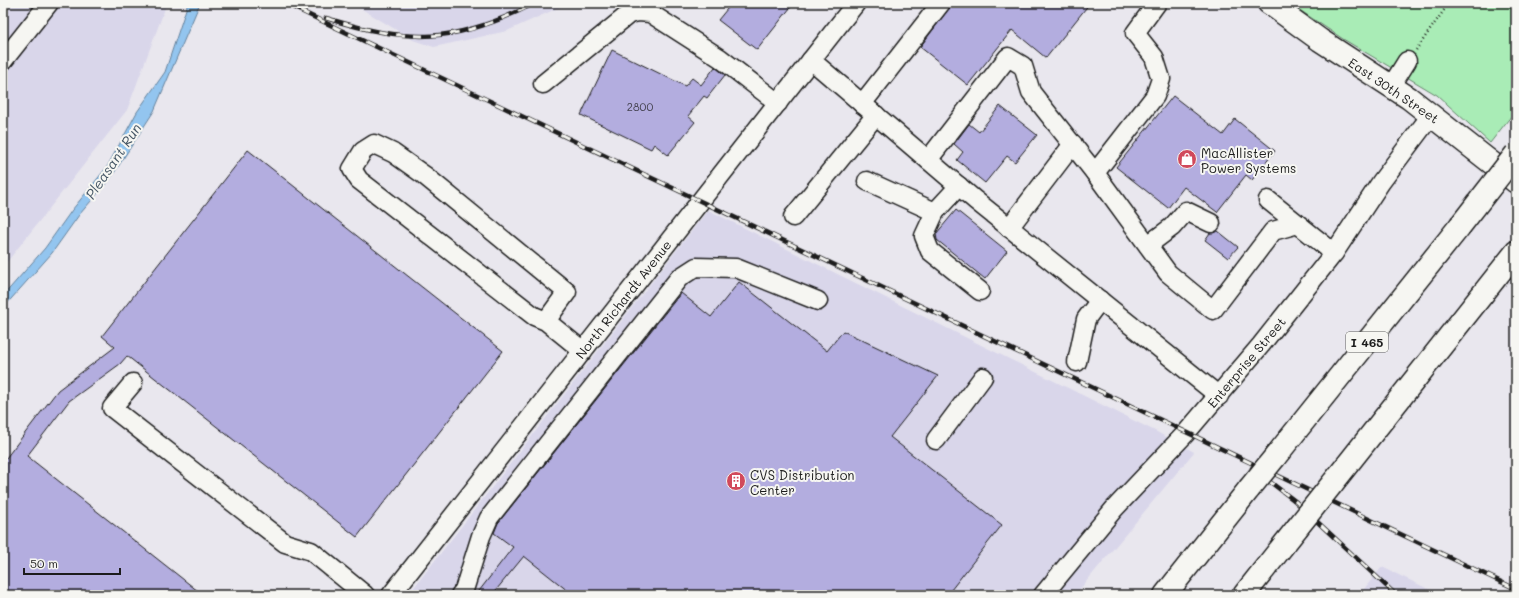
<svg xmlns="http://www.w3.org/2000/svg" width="1519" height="598" font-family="Mali,sans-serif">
	<rect width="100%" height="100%" fill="#e9e7ee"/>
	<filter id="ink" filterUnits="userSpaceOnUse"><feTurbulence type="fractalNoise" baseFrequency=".025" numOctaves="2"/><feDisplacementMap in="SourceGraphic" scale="8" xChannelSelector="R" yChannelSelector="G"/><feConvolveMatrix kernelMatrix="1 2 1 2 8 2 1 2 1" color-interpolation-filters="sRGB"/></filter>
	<g filter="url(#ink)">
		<g fill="#d9d6ea">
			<path d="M3,3H167L127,110L3,267Z"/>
			<path d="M352,3H569L507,31L434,47L413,40Z"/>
			<path d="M708,210L1155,431L1194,452L1075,595H408Z"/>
			<path d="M1382,567L1441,595H1359Z"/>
		</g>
		<path fill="#a9ecb6" stroke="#628469" d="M1289,3H1516V110L1490,143L1437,95L1343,39Z"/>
		<path fill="#93c5ef" stroke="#63819b" d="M188,3H200L154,111L110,179L79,215L52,253L3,308V296L45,248L72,210L107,167L137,112L165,72Z"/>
		<g fill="#b3addf" stroke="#1c1c1c">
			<path d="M732,3H794L757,50L718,20Z"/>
			<path d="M953,3H1090L1046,58L1012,30L968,85L920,47Z"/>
			<path d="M612,50L685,86L692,78L701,85L715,67L725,75L707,98L704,96L688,116L695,122L668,155L654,144L651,149L581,115Z"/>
			<path d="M1173,96L1223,135L1235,119L1275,151L1252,180L1246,175L1217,212L1184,187L1168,208L1116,167Z"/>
			<path d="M1000,106L1037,135L1015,162L1007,156L985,183L957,160L963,152L954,144L969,124L979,132Z"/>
			<path d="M248,150L503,351L357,537L127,356L120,364L69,401L27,456L203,595H3V462L58,390L115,347L102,336Z"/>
			<path d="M956,210L1007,251L985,279L937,240L936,234Z"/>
			<path d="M1218,231L1238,247L1228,258L1205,240L1210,233Z"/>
			<path d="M739,282L827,351L843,331L938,376L890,437L1002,525L947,595H674L668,590L664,595H573L524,556L492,595H476L513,547L494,533L498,523L681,293L711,317Z"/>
		</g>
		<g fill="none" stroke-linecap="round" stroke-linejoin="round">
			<defs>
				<g id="minor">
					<path d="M1157,3L1135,33L1154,57L1161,79L1155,96L1095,173L1168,273L1213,310L1273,231L1298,224"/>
					<path d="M811,60L975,200L1219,396"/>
					<path d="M3,61L49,3"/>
					<path d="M543,84L629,14L639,12L650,13L720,58L778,103"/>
					<path d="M1392,85L1407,61"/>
					<path d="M862,104L941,3"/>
					<path d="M928,160L1008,57L1023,66L1031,92L1095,173"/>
					<path d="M867,181L935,212L959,186"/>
					<path d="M1268,200L1334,253"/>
					<path d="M935,212L924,236L930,251L980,291"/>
					<path d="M793,217L876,115"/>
					<path d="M1009,228L1073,144"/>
					<path d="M1148,245L1172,227L1186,211L1211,223"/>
					<path d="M546,321L534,316L359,180L352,169L363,151L374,144L393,153L424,175L567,292L546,321L583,351"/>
					<path d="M1077,362L1086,319L1100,300"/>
					<path d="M133,383L112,408L285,543L311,551L365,595"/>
					<path d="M936,440L983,377"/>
					<path d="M391,595L856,3"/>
					<path d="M460,595L464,590L481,536L489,518L679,278L696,267L736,268L818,301"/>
					<path d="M1043,595L1114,509L1186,433L1261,345L1334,253L1381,182L1432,114"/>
				</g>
				<path id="major" d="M1269,3L1320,40L1409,98L1516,182"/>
				<g id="highway">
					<path d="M1275,457L1460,226"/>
					<path d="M1332,484L1516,252"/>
					<path d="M1165,595L1249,489"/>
					<path d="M1244,595L1297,528"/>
				</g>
			</defs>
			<use href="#minor" stroke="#1c1c1c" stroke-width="21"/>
			<use href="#major" stroke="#1c1c1c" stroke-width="25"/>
			<use href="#highway" stroke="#1c1c1c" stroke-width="25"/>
			<path stroke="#1c1c1c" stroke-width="2.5" stroke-dasharray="1 3" stroke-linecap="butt" d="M1416,50L1449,3"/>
			<use href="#minor" stroke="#f6f6f2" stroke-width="18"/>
			<use href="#major" stroke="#f6f6f2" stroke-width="22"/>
			<use href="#highway" stroke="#f6f6f2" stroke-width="22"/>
			<defs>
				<g id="rail">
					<path d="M284,3L1516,589"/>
					<path d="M326,18C409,44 456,44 535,3"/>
					<path d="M1252,468L1295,501L1396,595"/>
				</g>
			</defs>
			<use href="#rail" stroke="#1c1c1c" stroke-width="4.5"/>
			<use href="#rail" stroke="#f6f6f2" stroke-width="3" stroke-dasharray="9" stroke-linecap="butt"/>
			<defs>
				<g id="highway-bridge">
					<path d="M1460,226L1516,154"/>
					<path d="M1249,489L1275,457"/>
					<path d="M1297,528L1332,484"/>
				</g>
			</defs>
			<use href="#highway-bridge" stroke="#1c1c1c" stroke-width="25" stroke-linecap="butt"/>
			<use href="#highway-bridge" stroke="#f6f6f2" stroke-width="22"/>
		</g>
	</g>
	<defs>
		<symbol id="shop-disc" viewBox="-11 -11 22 22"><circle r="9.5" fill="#d1495b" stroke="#f6f6f2"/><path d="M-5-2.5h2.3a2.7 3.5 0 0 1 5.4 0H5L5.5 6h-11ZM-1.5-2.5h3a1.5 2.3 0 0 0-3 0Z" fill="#fff"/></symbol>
		<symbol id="building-disc" viewBox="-11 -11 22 22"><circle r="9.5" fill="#d1495b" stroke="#f6f6f2"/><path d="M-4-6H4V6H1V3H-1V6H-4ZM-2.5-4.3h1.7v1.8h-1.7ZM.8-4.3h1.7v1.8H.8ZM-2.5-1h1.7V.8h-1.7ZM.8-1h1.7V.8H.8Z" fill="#fff"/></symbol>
	</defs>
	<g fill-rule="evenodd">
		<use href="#shop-disc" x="1176" y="148" width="22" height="22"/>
		<use href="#building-disc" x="725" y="470" width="22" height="22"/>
	</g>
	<g text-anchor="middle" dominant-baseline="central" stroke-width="4" stroke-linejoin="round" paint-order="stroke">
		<g font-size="11" fill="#42404d">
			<text x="640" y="106">2800</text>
		</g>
		<rect fill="#f6f6f2" stroke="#5d5d5c" stroke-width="1" x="1346" y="332" width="42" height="20" rx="3"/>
		<g font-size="12" font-weight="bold" fill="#1c1c1c">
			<text x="1367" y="342">I 465</text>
		</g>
		<g font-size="13" fill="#1c1c1c" stroke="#f6f6f2">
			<text transform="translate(1394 90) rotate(34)">East 30th Street</text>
			<text transform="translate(623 299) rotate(-52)">North Richardt Avenue</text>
			<text transform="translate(1246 362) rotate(-50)">Enterprise Street</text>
		</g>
		<g font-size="13" fill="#1c1c1c" stroke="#f6f6f2" text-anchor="start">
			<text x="1201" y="152">MacAllister<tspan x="1201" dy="15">Power Systems</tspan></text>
			<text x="750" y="474">CVS Distribution<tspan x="750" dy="15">Center</tspan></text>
		</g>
		<g font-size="14" font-style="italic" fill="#465766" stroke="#f6f6f2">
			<text transform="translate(113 161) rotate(-56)">Pleasant Run</text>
		</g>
	</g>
	<rect width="1519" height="598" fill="none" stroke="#f6f6f2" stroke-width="16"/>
	<rect x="8" y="8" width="1503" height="582" fill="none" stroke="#1c1c1c" stroke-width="1.5" filter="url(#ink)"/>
	<path d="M24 568v6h96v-6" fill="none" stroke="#1c1c1c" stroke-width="2"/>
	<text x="30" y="568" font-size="12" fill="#1c1c1c" stroke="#f6f6f2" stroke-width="3" paint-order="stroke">50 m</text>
</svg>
